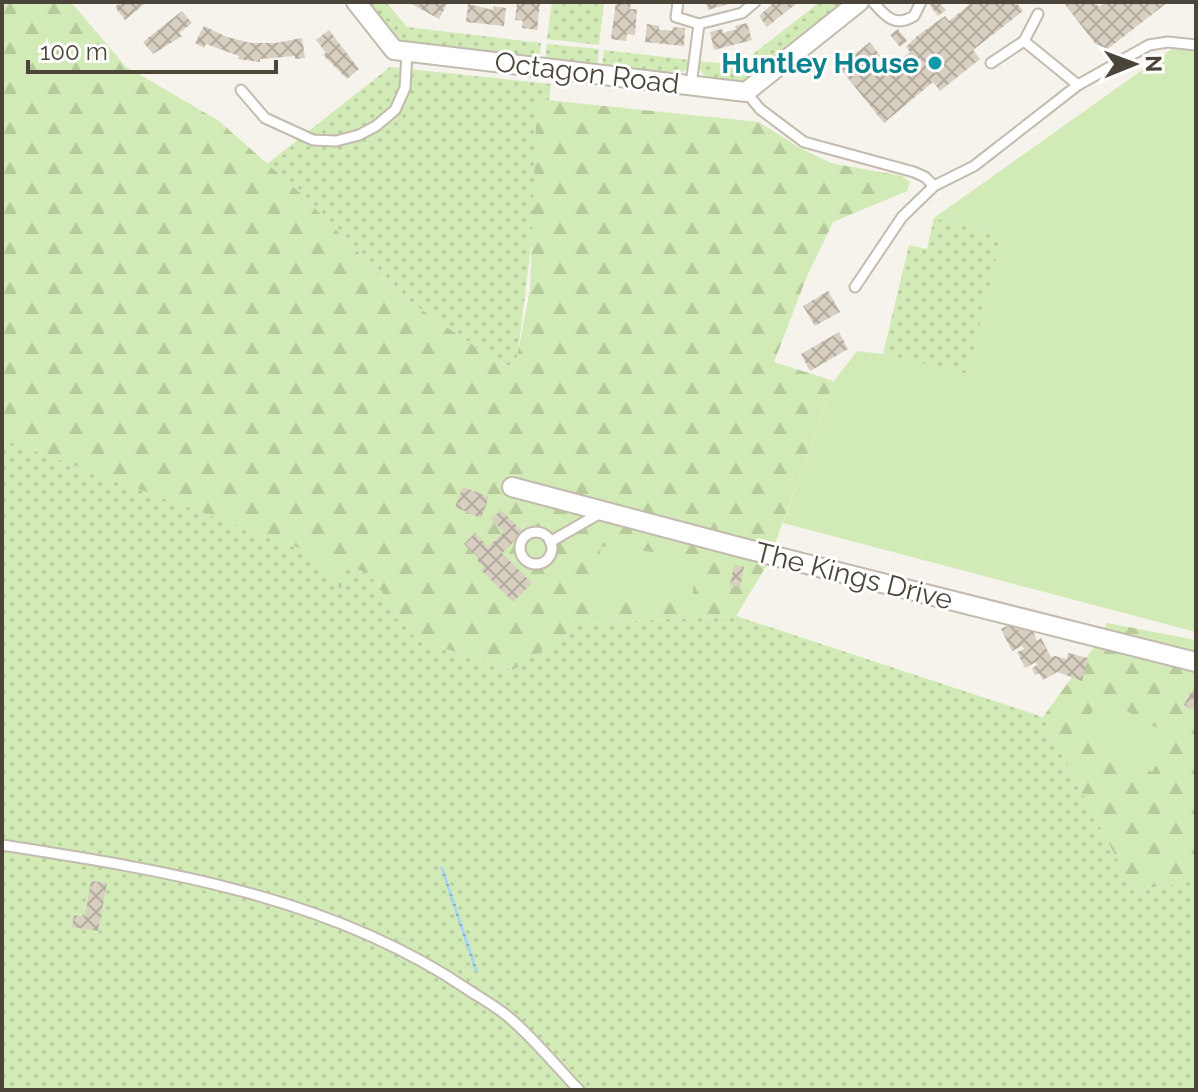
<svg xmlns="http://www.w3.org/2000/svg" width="1198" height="1092" font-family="Raleway,sans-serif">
	<defs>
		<pattern id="grass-dots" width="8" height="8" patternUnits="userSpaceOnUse" patternTransform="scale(2)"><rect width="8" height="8" fill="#d2eab5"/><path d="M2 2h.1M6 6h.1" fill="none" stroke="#b6ca9c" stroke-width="1.8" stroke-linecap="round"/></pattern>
		<pattern id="forest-firs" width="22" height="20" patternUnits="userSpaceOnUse" patternTransform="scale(2)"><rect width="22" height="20" fill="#d2eab5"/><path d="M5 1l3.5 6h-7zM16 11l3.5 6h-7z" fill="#b6ca9c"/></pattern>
		<pattern id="water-rules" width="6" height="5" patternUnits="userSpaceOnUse" patternTransform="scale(2)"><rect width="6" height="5" fill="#a9d4f2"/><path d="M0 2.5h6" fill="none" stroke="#8caec5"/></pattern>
		<pattern id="building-cross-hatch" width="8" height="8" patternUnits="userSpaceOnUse" patternTransform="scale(2)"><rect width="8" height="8" fill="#d8cfc1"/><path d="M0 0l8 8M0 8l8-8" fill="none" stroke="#b1aa9e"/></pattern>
	</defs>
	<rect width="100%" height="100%" fill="#f6f3ec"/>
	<g fill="url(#grass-dots)">
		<path d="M365,2H386L407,27L541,43L539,60L398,43Z"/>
		<path d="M552,2H604L599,45L547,39Z"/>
		<path d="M820,2H847L744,84C726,82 699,84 698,61L739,65Z"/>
		<path d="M547,44L599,49L597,67L545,61Z"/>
		<path d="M604,50L690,60L688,69L675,75L602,67Z"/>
		<path d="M390,67L551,84L516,368L495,360L400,295L298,191L267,164Z"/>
		<path d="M934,218L1002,235L968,375L883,354L909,245L927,249Z"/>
		<path d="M2,439L368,573L417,640L512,670L581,623L736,616L1043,717L1133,890L1196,881V1090H2Z"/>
	</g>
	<g fill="url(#forest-firs)">
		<path d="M2,2H71L125,66L219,121L298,191L400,295L495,360L515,368L530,289L537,99L759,122L800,148L831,163L902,176L910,182L907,191L833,222L807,276L774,362L834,381L768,563L736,616L582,623L513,670L417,640L368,573L345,565L341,589L310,552L2,439Z"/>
		<path d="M1107,623L1196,640V881L1133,890L1043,717L1096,644Z"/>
	</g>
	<g fill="#d2eab5">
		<path d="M1173,48L1196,52V632L783,523L834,381L857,351L883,354L968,374L1002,235L934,218Z"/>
		<path d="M601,546L696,557L692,602L593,594Z"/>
		<path d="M1101,696L1173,737L1152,772L1081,731Z"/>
	</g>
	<path fill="url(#water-rules)" d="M440,867H443L478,971L475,972Z"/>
	<g fill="url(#building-cross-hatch)">
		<path d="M121,2H147L125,20L115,7Z"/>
		<path d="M408,2H448L439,19Z"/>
		<path d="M517,2H540L537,30L522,28L523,21L515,20Z"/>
		<path d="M616,2H631L630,9H637L635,35L627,34L626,41L611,39Z"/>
		<path d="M706,2H732V3L708,10Z"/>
		<path d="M774,2H798L767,27L759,16Z"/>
		<path d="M932,2H939L946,10L938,16L929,4Z"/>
		<path d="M967,2H1016L1023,11L973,50L980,59L940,91L933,82L884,123L839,67L870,42L890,69L910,52L906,47L917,36L945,16L949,21L969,5Z"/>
		<path d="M1063,2H1095L1099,7L1105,2H1168L1105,51L1101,46L1098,47Z"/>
		<path d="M468,4L493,10V6L506,8L504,26L466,22Z"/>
		<path d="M182,11L192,23L179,33L182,36L153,54L143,42Z"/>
		<path d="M747,23L752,40L714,50L710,32L722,29L723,33L729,31L736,30L735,26Z"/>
		<path d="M647,24L659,26V30H666L672,31L673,27L685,28L684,46L645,42Z"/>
		<path d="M204,26L227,37L251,43H275L302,38L305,58L295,59V56L260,59V62L238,59L239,56L206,44L204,48L195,43Z"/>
		<path d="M898,29L907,41L900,47L890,35Z"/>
		<path d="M329,30L359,69L347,79L323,55L326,53L316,40Z"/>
		<path d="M828,291L840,312L815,326L803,306Z"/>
		<path d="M839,332L848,349L810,371L801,354Z"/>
		<path d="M463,487L489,497L481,518L455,507Z"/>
		<path d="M501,510L523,532L502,553L532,583L513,602L481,570L484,567L477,560L479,558L464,544L475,533L488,547L504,532L491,519Z"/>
		<path d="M734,565L744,567L740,587L730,585Z"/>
		<path d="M1014,622L1018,630L1030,624L1037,641L1041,638L1051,657L1055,656L1067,659L1068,653L1088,658L1082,681L1057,672L1043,680L1039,673L1035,675L1032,668L1037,665L1036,662L1025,668L1017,652L1024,649L1022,646L1012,651L1001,629Z"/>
		<path d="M1191,692L1196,695L1193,710L1184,705Z"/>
		<path d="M91,881L107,883L98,931L72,927L74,915L85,917Z"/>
	</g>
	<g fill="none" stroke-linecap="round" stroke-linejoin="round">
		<defs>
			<g id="service">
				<path d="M678,2L676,17L699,24L742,13L755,2"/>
				<path d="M873,2C885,16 895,28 914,16L921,2"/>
				<path d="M1024,41L1078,85"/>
				<path d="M991,63L1024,41L1038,14"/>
				<path d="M691,85L699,24"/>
				<path d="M241,90L265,118L313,140L336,141L359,135L376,126L395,110L405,88L407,52"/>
				<path d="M746,92L760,109L804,142L914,172L925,177L934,186"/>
				<path d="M855,287L902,217L934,186L974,166L1078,85L1149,45L1168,42L1196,45"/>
				<circle cx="536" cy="548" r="16"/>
				<path d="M550,542L602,512"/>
				<path d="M2,845C162,870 330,896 467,989C482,999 499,1008 512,1020C536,1041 557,1067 579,1090"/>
			</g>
			<g id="minor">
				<path d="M356,2L394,50L746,92L859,2"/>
				<path d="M512,487L739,547L1196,662"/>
			</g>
		</defs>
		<use href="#service" stroke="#c2bbae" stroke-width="13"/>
		<use href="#minor" stroke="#c2bbae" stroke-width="22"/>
		<use href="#service" stroke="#fff" stroke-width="9"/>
		<use href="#minor" stroke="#fff" stroke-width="18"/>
	</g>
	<circle fill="#0f9aa8" stroke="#fff" stroke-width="3" cx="935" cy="63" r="8"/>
	<g text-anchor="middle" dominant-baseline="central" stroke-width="6" stroke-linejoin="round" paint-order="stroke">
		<g font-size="28" font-weight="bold" fill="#0d838f" stroke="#fff" text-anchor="end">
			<text x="919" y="63">Huntley House</text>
		</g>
		<g font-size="28" fill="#4b4439" stroke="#fff">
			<text transform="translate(587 73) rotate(7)">Octagon Road</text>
			<text transform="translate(854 576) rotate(14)">The Kings Drive</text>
		</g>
	</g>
	<rect width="1198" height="1092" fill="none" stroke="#4b4439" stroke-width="8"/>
	<g transform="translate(1134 64) rotate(89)" stroke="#ffffff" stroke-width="6" paint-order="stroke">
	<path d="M0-6L14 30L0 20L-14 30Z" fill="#4b4439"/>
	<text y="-12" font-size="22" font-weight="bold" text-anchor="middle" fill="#4b4439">N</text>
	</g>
	<path d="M28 60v12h248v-12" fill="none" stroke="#4b4439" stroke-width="4"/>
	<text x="40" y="60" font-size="24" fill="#4b4439" stroke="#ffffff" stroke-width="6" paint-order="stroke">100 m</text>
</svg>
